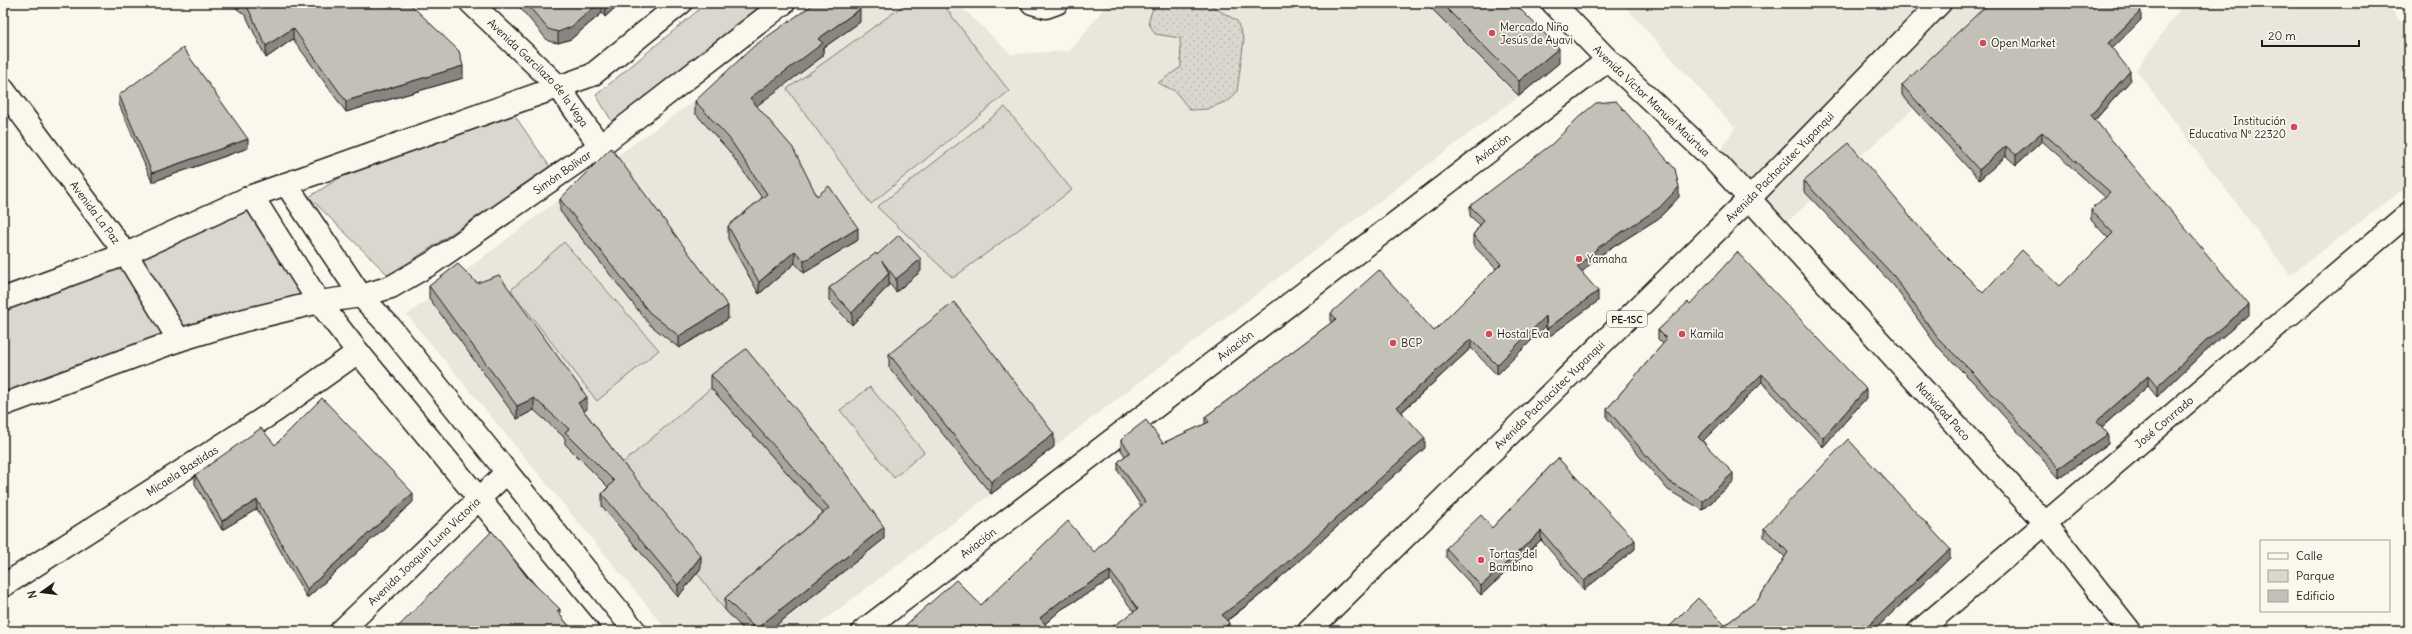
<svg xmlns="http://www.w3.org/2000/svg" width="2412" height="634" font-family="Delius,sans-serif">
	<defs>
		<pattern id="grass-dots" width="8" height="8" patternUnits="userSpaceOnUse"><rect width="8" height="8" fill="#dad7ce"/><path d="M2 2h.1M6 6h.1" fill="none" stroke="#bab8b0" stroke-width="1.8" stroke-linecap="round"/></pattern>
	</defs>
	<rect width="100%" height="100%" fill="#fbf7ec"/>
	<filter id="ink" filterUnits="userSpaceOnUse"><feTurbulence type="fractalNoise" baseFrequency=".025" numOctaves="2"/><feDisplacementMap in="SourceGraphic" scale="8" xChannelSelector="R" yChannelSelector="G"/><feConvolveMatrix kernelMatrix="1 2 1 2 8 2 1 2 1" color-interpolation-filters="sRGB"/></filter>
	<g filter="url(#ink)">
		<g fill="#eae6dc">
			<path d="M833,3H957L1011,54L1070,51L1108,3H1426L1519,96L810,631H668L407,315L611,160Z"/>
			<path d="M1622,3H2025L2003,28L1778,230L1715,161L1736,125L1733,126Z"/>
			<path d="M2184,3H2386L2409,32V185L2290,275L2136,70Z"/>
		</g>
		<path fill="url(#grass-dots)" stroke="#7b7a75" d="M1155,3H1207L1237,21L1244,40L1237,91L1230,100L1207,109L1190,110L1175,91L1158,83L1181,67L1180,38L1155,34L1148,22Z"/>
		<g fill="#dad7ce" stroke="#7b7a75">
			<path d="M707,3H765L613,123L596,95Z"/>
			<path d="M907,3H942L1009,91L871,204L787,89Z"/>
			<path d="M1005,107L1072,190L953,278L877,207Z"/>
			<path d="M513,113L550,167L389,276L309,197L341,177Z"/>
			<path d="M252,196L319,302L3,408V286Z"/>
			<path d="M564,242L659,350L597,401L511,290Z"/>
			<path d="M870,387L924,452L894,478L840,410Z"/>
			<path d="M711,388L838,530L725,610L618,467Z"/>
		</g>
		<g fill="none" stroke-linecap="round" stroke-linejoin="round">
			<defs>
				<g id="minor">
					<path id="s1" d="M471,3L558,86L600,146"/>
					<path d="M1032,3L1046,7L1057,3"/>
					<path id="s2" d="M1553,3L1608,60L1715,161L2045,523L2130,631"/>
					<path id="s3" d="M3,89L126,254L179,340"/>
					<path d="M252,196L592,75L681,3"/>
					<path id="s4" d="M319,302L361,296L391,287L432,263L600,146L784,3"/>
					<path id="s5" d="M3,586L275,411L358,352"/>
					<path id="s6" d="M341,631L507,472"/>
					<path id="s7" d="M863,631L1608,60"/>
					<path id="s8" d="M1919,631L2409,213"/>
				</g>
				<g id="tertiary">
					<path d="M286,184L361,296L390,327L635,631"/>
					<path d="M3,299L126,254L252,196L319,302L358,352L588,631"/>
					<path d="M3,405L179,340L245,320L319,302"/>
				</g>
				<g id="primary">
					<path id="s9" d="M1309,631L1750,198L1940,3"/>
				</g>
			</defs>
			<use href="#minor" stroke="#1c1c1c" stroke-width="25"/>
			<use href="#tertiary" stroke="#1c1c1c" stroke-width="25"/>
			<use href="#primary" stroke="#1c1c1c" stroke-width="25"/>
			<use href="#minor" stroke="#fbf7ec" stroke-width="22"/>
			<use href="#tertiary" stroke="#fbf7ec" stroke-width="22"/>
			<use href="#primary" stroke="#fbf7ec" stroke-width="22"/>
		</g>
		<g fill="#a8a59e" stroke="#1c1c1c">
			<path d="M230,3H409L463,78L346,112L293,39L266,58L246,16Z"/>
			<path d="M516,3H620L605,17L602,13L571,39L558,43L548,41Z"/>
			<path d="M1426,3H1514L1559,63L1519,96Z"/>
			<path d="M2141,20L2112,49L2130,81L2095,120L2249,315L2205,351L2157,397L2148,386L2102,427L2108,444L2059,478L1976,385L1937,346L1894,286L1804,191V181L1931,241L1983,293L2060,286L2108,238L2091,220V210L2105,197L2042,141L2016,165L2006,156L1979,180L1902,95V85Z"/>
			<path d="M860,22L823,48V56L756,106L817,196L858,240L804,273L795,263L759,294L728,239V226L762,198L729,151L695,113V101Z"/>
			<path d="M119,95L248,148L152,182L119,104Z"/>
			<path d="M1679,197L1659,218L1599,256L1581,272L1598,301L1547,338L1546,326L1497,375L1471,348L1402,412L1425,448L1264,592L1227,621L1229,631L1134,612L1110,580L1062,609L1045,624L981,605L1094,552L1141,506L1118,471V462L1125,456L1121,450V440L1163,443L1205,424V417L1331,323V313L1434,331L1496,269L1473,245V235L1480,225L1470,216V206Z"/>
			<path d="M560,199L728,319L679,348L649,324L560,211Z"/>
			<path d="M877,255L921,271L896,292L889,283V285L852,325L829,300V288Z"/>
			<path d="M429,286L587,409L584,411L701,568L678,597L602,506V494L608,487L565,444V438L534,410L517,419L429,298Z"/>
			<path d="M1690,304L1866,398L1823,447L1762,382L1703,441L1733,482L1703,510L1668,490L1607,418V409L1663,344L1658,339V330Z"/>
			<path d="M889,354L1054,447L991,494L889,367Z"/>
			<path d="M711,375L884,539L769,631H745L725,610V598L823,513L711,388Z"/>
			<path d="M275,445L413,502L307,598L257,509L222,530L195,484V475Z"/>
			<path d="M1558,458L1635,549L1584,590L1541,540L1481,595L1446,557V548L1492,528Z"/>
			<path d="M1764,528L1950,558L1873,631H1665L1725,625L1758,600L1785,557L1764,537Z"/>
		</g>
		<g fill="#888681" stroke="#1c1c1c">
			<path d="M599,3H602V13L571,39L558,43V32Z"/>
			<path d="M607,3H620L605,17V5Z"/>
			<path d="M860,9V22L823,48V56L750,111V98L818,39Z"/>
			<path d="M2141,11V20L2108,53V43Z"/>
			<path d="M293,28V39L266,58V46Z"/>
			<path d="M1559,48V63L1519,96V81Z"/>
			<path d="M463,66V78L346,112V101Z"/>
			<path d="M2130,71V81L2091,124V115Z"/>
			<path d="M2042,132V141L2016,165V155Z"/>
			<path d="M248,139V148L152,182V173Z"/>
			<path d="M2006,146V156L1979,180V170Z"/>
			<path d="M1679,187V197L1659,218L1599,256L1577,277V267L1599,247Z"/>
			<path d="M858,228V240L804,273V261Z"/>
			<path d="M795,251V263L759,294V282Z"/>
			<path d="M921,259V271L896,292V279Z"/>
			<path d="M889,273V285L852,325V313Z"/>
			<path d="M1598,291V301L1547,338V329Z"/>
			<path d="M2249,305V315L2205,351L2157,397V387L2205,342Z"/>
			<path d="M728,306V319L679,348V336Z"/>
			<path d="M1546,316V326L1497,375V365Z"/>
			<path d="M1471,339V348L1397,416V407Z"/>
			<path d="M1762,374V382L1698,446V437Z"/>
			<path d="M2148,376V386L2097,431V421Z"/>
			<path d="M1866,389V398L1823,447V438Z"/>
			<path d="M587,397V409L578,416V403Z"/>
			<path d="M534,398V410L517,419V406Z"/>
			<path d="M1054,434V447L991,494V482Z"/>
			<path d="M2108,434V444L2059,478V468Z"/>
			<path d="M1425,438V448L1264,592L1222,624V615Z"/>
			<path d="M1733,473V482L1703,510V501Z"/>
			<path d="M413,493V502L307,598V589Z"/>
			<path d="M257,500V509L222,530V521Z"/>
			<path d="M884,527V539L769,631H756V629Z"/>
			<path d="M1541,531V540L1481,595V586Z"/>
			<path d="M1635,540V549L1584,590V581Z"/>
			<path d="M1950,549V558L1873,631H1867V627Z"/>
			<path d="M701,556V568L678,597V585Z"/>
			<path d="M1110,571V580L1062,609L1040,628V618L1062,600Z"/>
			<path d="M560,609V618L557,611Z"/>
			<path d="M1229,623V631H1221Z"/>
			<path d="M1863,624V631H1855Z"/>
		</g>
		<g fill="#c3c0b8" stroke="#1c1c1c">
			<path d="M245,3H409L459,51L463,66L346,101L293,28L266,46L246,4Z"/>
			<path d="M526,3H599L571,27L558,32L548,29Z"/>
			<path d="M815,3H856L860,9L818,39L823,43L750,98L793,148L817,196L829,186L858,228L804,261L795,251L759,282L728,226L767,194L729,138L695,101L754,46Z"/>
			<path d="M1441,3H1514L1559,48L1519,81Z"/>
			<path d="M1989,3H2134L2141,11L2108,43L2130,71L2091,115L2249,305L2205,342L2157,387L2148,376L2097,421L2108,434L2059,468L1976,376L1937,337L1894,276L1804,181L1849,143L1931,241L1983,293L2022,250L2060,286L2113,233L2091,210L2110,192L2042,132L2016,155L2006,146L1979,170L1902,85Z"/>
			<path d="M183,48L248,139L152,173L119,95Z"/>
			<path d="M1616,101L1675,169L1679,187L1659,208L1599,247L1577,267L1598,291L1547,329L1546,316L1497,365L1471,339L1397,407L1425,438L1264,583L1222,615L1229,623L1221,631H1106L1138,609L1110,571L1062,600L1040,618L1051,631H899L956,580L981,605L1068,521L1094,552L1145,502L1118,462L1130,452L1121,440L1125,436L1146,420L1163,443L1209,422L1205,417L1336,319L1331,313L1379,270L1434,331L1501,264L1473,235L1484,220L1470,206L1552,144L1580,116L1596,103Z"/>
			<path d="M611,148L728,306L679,336L649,312L560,199Z"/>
			<path d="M899,235L921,259L896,279L882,261L889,273L852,313L829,288L876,253L877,255Z"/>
			<path d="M1737,252L1866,389L1823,438L1762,374L1698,437L1733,473L1703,501L1668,481L1607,409L1667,339L1658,330L1688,302L1690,304Z"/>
			<path d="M458,264L477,283L499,275L587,397L578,403L626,467L701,556L678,585L602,494L614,481L565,432L569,429L534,398L517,406L429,286Z"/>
			<path d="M954,302L1054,434L991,482L889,354Z"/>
			<path d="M746,349L823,442L884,527L756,629L725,598L829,508L711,375Z"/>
			<path d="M322,398L413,493L307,589L257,500L222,521L195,475L261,428L275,445Z"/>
			<path d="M1848,439L1950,549L1867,627L1863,624L1855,631H1665L1698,598L1725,625L1758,600L1788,552L1764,528Z"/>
			<path d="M1558,458L1635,540L1584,581L1541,531L1481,586L1446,548L1481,515L1492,528Z"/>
			<path d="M492,531L527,577L560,609L557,611L573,631H396L395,630Z"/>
		</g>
	</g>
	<g fill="#d1495b" stroke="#fbf7ec" stroke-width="1.5">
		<circle cx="1492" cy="33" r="4"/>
		<circle cx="1983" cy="43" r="4"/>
		<circle cx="2294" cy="127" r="4"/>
		<circle cx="1579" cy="259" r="4"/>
		<circle cx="1489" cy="334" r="4"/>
		<circle cx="1682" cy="334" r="4"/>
		<circle cx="1393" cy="343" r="4"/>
		<circle cx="1481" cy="560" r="4"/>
	</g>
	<g text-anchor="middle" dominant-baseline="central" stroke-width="3.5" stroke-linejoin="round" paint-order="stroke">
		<rect fill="#fbf7ec" stroke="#5f5e5a" stroke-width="1" x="1607" y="311" width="40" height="16" rx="3"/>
		<g font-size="10" font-weight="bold" fill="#1c1c1c">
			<text x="1627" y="319">PE-1SC</text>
		</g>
		<g font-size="11" fill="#1c1c1c" stroke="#fbf7ec" text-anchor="start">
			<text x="1500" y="27">Mercado Niño<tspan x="1500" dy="13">Jesús de Ayavi</tspan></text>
			<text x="1991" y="43">Open Market</text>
			<text x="2286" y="121" text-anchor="end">Institución<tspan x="2286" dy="13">Educativa Nº 22320</tspan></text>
			<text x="1587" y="259">Yamaha</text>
			<text x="1497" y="334">Hostal Eva</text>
			<text x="1690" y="334">Kamila</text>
			<text x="1401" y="343">BCP</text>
			<text x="1489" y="554">Tortas del<tspan x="1489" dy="13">Bambino</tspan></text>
		</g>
		<g font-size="11" fill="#1c1c1c" stroke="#fbf7ec">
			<text stroke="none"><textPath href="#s1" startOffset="97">Avenida Garcilazo de la Vega</textPath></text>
			<text stroke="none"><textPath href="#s2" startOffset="139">Avenida Víctor Manuel Maúrtua</textPath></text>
			<text stroke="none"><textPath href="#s7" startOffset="793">Aviación</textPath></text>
			<text stroke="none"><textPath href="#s9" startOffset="661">Avenida Pachacútec Yupanqui</textPath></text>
			<text stroke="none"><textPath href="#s4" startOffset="280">Simón Bolívar</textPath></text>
			<text stroke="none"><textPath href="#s3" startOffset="154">Avenida La Paz</textPath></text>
			<text stroke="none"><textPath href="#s7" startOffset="469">Aviación</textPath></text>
			<text stroke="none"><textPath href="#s9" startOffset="337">Avenida Pachacútec Yupanqui</textPath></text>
			<text stroke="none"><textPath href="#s2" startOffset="565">Natividad Paco</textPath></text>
			<text stroke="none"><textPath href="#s8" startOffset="322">José Conrrado</textPath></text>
			<text stroke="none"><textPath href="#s5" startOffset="213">Micaela Bastidas</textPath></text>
			<text stroke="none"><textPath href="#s7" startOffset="145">Aviación</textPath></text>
			<text stroke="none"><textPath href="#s6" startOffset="115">Avenida Joaquín Luna Victoria</textPath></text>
		</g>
	</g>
	<rect width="2412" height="634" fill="none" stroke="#fbf7ec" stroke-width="16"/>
	<rect x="8" y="8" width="2396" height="618" fill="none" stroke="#1c1c1c" stroke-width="1.5" filter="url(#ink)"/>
	<rect x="2260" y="540" width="130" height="72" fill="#fbf7ec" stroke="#a29f99"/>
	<rect x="2268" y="553" width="20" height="6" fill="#fbf7ec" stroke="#a29f99"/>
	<text x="2296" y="560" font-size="12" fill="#1c1c1c">Calle</text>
	<rect x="2268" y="570" width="20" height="12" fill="#dad7ce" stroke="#a29f99"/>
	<text x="2296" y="580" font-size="12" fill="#1c1c1c">Parque</text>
	<rect x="2268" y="590" width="20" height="12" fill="#c3c0b8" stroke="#a29f99"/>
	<text x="2296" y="600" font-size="12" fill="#1c1c1c">Edificio</text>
	<g transform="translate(42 592) rotate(256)" stroke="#fbf7ec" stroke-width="3" paint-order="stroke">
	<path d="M0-3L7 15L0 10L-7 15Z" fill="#1c1c1c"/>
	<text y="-6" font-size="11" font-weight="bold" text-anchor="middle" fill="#1c1c1c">N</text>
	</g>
	<path d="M2262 40v6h97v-6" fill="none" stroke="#1c1c1c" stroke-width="2"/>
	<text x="2268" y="40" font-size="12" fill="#1c1c1c" stroke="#fbf7ec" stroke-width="3" paint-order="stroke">20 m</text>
</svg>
